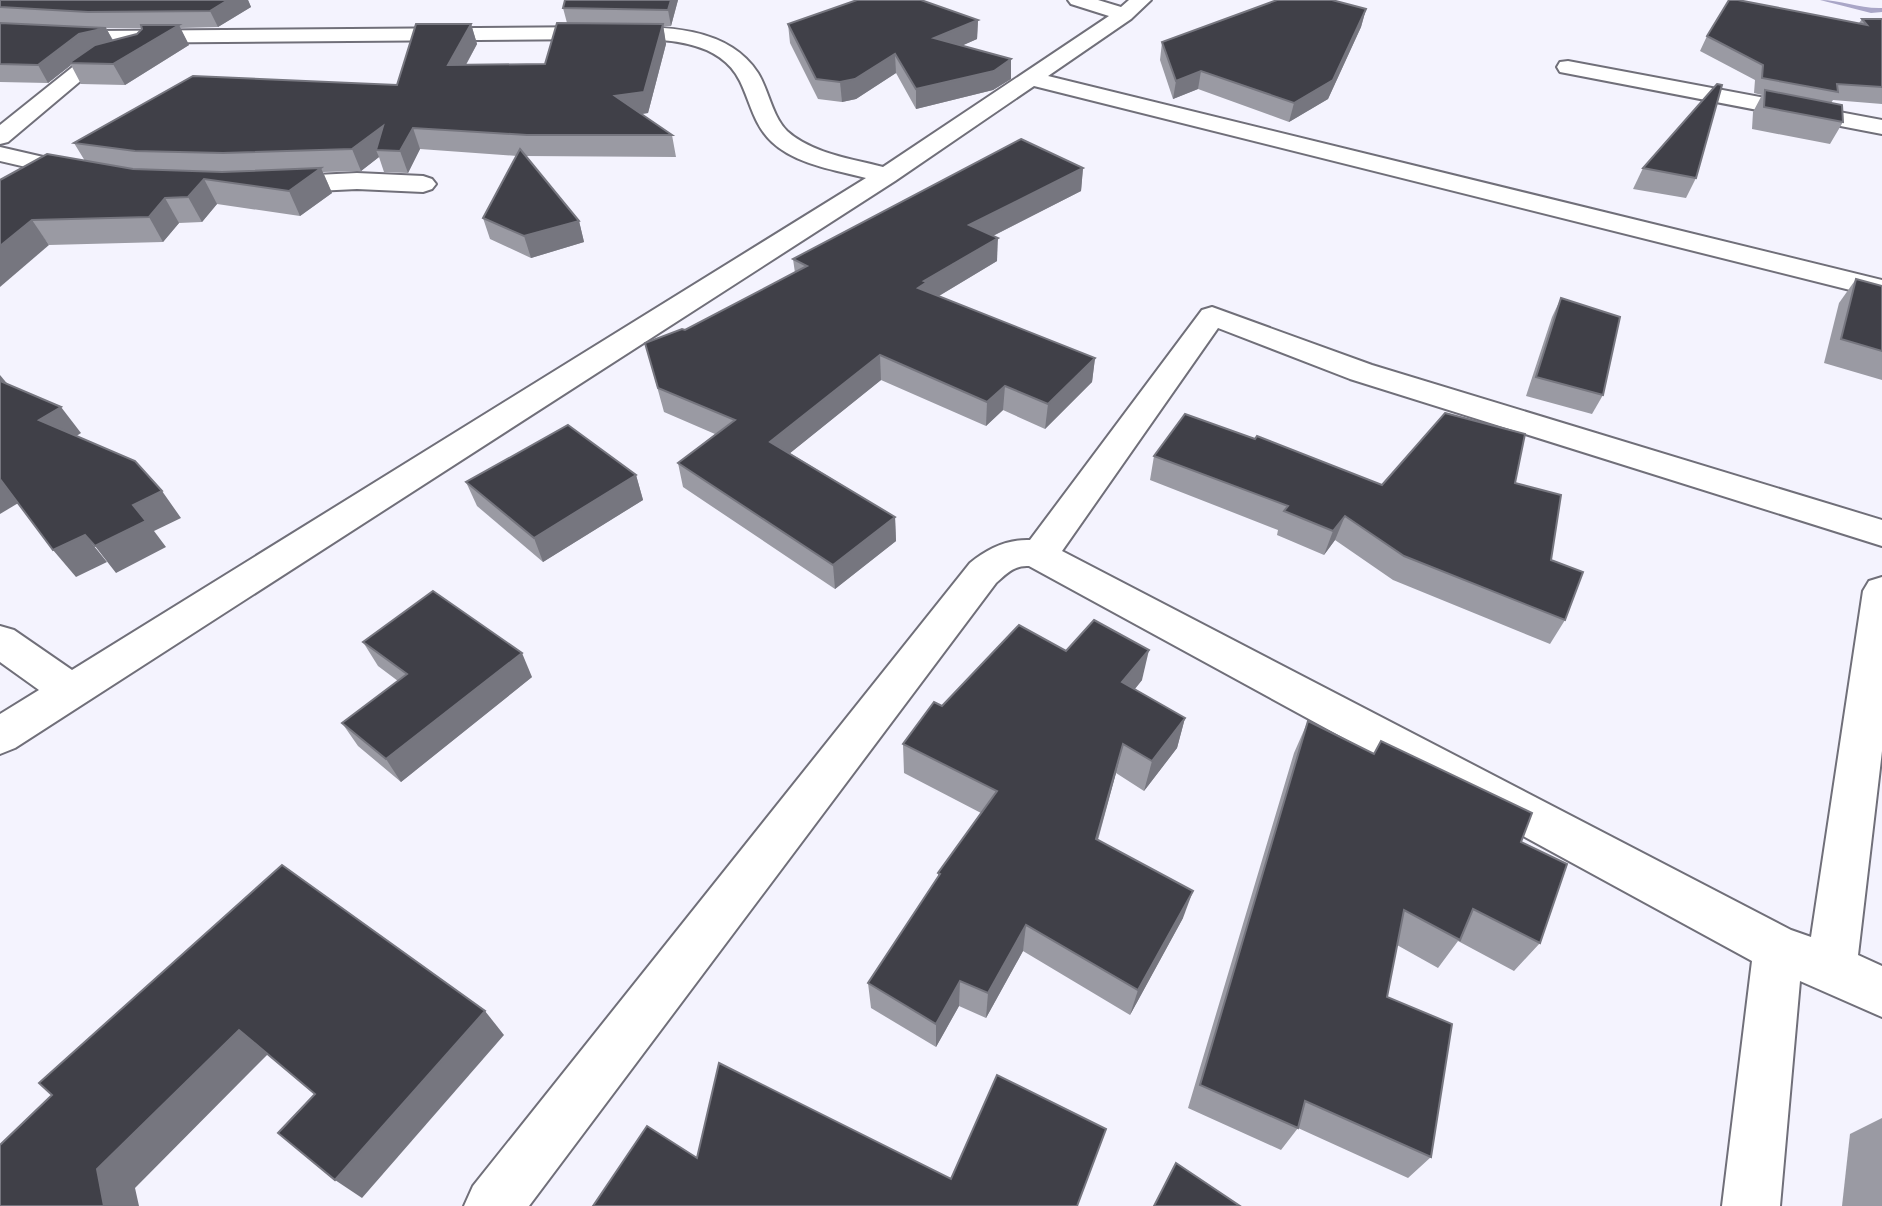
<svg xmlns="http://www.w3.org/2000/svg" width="1882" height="1206" font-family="Bitter,serif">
	<rect width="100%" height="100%" fill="#f4f3fe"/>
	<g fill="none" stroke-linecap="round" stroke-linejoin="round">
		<path fill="#a9a6c7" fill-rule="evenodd" d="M1820,0C1841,0 1861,9 1882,8V12L1871,13Z"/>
		<defs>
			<g id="minor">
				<path d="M1068,0H1098L1121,7L1129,0H1151L1131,19L1048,76L1882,280V298L1034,86L895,181L15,748L0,754V714L39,690L0,662V626L14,630L72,670L866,178C835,170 795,164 772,142C754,126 750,101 740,81C716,32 644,40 599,39L97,43L0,37V25L97,31L599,27C652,27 725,22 758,73C769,91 772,116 787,131C811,153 852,159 883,167L1109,16L1071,4Z"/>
				<path d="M123,46L130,48L134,52L130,56L105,63L84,78L8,142L0,144V125L90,53Z"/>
				<path d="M1568,61L1882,120V134L1560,72L1557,67L1560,62Z"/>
				<path d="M0,147L91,168L94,173L91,178L82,180L0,161Z"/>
				<path d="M357,173L423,176L432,179L436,184L432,189L423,192L357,189L275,193L266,190L262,185L266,180L275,177Z"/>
				<path d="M1212,307L1372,365L1882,520V546L1350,379L1218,328L1062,551L1791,930L1811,937L1863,591L1869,581L1882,577V751L1858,955L1882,966V1017L1800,981L1780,1206H1722L1752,961L1029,566C1015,565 1007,573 996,583L529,1206H464L473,1186L970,563C987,549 1007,539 1030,540L1202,310Z"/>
			</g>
		</defs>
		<use href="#minor" stroke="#706f79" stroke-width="4"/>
		<use href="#minor" fill="#fff" fill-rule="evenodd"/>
	</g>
	<g fill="#9a9aa3" fill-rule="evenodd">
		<path d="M0,0H248L251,7L218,27L180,28L189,45L125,85L81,84L71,65L48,83L0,82ZM106,28H141L142,29L137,34L113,40Z"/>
		<path d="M565,0H678L671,26H663L666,44L648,113L642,114L672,135L676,157L526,156L579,221L584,242L531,258L490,239L483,218L517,156L420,149L408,173L384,172L379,157L361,171L323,172L332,193L300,216L217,204L202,222L179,223L163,242L49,245L0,180L85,161L74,143L397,85L471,24L477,44L466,65L545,64L567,23L563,8Z"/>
		<path d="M1366,9L1361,27L1328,99L1289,122L1198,89L1173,99L1160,60L1162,42Z"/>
		<path d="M1862,19H1882V104L1833,100L1831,103L1843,122L1830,144L1752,129L1753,112L1762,95L1754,93L1755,80L1700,51L1707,36L1859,23Z"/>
		<path d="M978,20L977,39L961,46L1011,79L993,90L916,109L896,73L856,99L842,102L818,99L790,43L788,24Z"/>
		<path d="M1083,168L1081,191L993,236L997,261L939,296L1095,358L1092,382L1045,429L1003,410L986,426L881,380L790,453L895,517L896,541L835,589L683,487L678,463L715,434L664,412L645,343L685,330L795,273L793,259Z"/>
		<path d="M1643,168L1696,178L1686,198L1633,189Z"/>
		<path d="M1856,279L1882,286V380L1824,363L1839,303Z"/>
		<path d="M1561,298L1603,395L1592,414L1526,396L1552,317Z"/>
		<path d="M1154,456L1382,485L1551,560L1565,620L1550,644L1393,580L1335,540L1324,555L1277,535L1278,530L1150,480Z"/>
		<path d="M636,475L643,500L543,562L477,506L466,482Z"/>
		<path d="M363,642L532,677L401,782L358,746L342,723L398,681L378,666Z"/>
		<path d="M1066,651L1142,680L1135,689L1185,718L1177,748L1144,791L1116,773L1098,840L1183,918L1130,1015L1023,951L986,1018L959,1006L936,1047L871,1008L868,983L938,877V873L981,813L904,773L903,744L942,706Z"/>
		<path d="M1308,721L1521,842L1540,943L1514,971L1458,941L1438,968L1397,945L1387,997L1431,1157L1408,1178L1298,1128L1281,1150L1188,1108L1294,753Z"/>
		<path d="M1882,1118V1206H1842L1850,1134Z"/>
	</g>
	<g fill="#76767f">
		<path d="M228,0H248L251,7L218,27L210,11Z"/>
		<path d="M671,0H678L671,26L668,10Z"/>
		<path d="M1366,9L1361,27L1328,99L1289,122L1294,103Z"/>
		<path d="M978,20L977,39L934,58V38Z"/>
		<path d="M471,24L477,44L454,86L448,65Z"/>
		<path d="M663,24L666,44L648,113L619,117L615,96Z"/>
		<path d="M179,25L189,45L125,85L113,64Z"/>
		<path d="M106,28L115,45L69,63L71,65L48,83L38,65L79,34Z"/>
		<path d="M895,54L896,73L856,99L842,102L840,82Z"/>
		<path d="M1011,59V79L993,90L916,109V89Z"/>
		<path d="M1201,71L1198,89L1173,99L1176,81Z"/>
		<path d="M383,126L376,150L379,157L361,171L352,149Z"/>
		<path d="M413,128L420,149L408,173L400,151Z"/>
		<path d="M321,168L332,193L300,216L289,191Z"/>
		<path d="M1083,168L1081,191L969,248V225Z"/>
		<path d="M204,179L217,204L202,222L188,197Z"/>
		<path d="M165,198L179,223L163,242L149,217Z"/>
		<path d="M32,220L49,245L0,287V246Z"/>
		<path d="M579,221L584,242L531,258L524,236Z"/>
		<path d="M998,238L997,261L927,303L918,288L924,281Z"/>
		<path d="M880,355L881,380L774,466L770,442Z"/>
		<path d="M1095,358L1092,382L1045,429L1048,404Z"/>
		<path d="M0,375L10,387L0,394Z"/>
		<path d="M1005,386L1003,410L986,426L987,402Z"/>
		<path d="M61,407L81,433L60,447L39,420Z"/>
		<path d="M636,475L643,500L543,562L534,538Z"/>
		<path d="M0,479L20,502L0,514Z"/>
		<path d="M162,491L181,518L154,531L166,547L116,573L95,546L133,505Z"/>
		<path d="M1345,516L1335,540L1324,555L1333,531Z"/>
		<path d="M895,517L896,541L835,589L833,565Z"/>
		<path d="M85,535L107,562L76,577L53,550Z"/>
		<path d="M1149,650L1142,680L1116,712L1122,682Z"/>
		<path d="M522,653L532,677L401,782L386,759Z"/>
		<path d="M1185,718L1177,748L1144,791L1152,761Z"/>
		<path d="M1123,744L1116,773L1090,867L1096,839Z"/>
		<path d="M1193,891L1183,918L1130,1015L1138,990Z"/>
		<path d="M1026,925L1023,951L986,1018L988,993Z"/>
		<path d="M960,981L959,1006L936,1047V1024Z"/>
		<path d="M485,1011L504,1035L362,1198L335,1180Z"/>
		<path d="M239,1030L268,1054L135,1188L139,1206H104L97,1169Z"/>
	</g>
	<g fill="#404048" stroke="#76767f" stroke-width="2">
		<path d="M0,0H228L210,11L88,12L0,7Z"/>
		<path d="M565,0H671L668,10L563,8Z"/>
		<path d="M857,0H921L978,20L934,38L1011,59L994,71L916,89L895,54L855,79L840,82L816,79L788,24Z"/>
		<path d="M1277,0H1332L1366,9L1333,80L1294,103L1201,71L1176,81L1162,42Z"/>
		<path d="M1729,0H1738L1867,25L1862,19H1882V87L1837,84L1838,92L1762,78L1763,65L1707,36Z"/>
		<path d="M0,23L106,28L79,34L38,65L0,64Z"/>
		<path d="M557,23L663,24L644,92L615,96L672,135H527L413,128L400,151L376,150L383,126L352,149L223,153L135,151L74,143L193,76L397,85L416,24H471L448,65L545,64Z"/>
		<path d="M141,25H179L113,64L69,63L95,45L137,34L142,29Z"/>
		<path d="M1717,84L1722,85L1696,178L1643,168Z"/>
		<path d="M1765,90L1842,105L1843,122L1764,107Z"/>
		<path d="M1021,139L1083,168L969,225L998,238L924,281L927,282L918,288L1095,358L1048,404L1005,386L987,402L880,355L770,442L895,517L833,565L678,463L735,420L658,388L645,343L682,329L685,330L807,266L793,259Z"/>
		<path d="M520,149L579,221L524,236L483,218Z"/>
		<path d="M47,154L133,169L222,172L321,168L289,191L204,179L188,197L165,198L149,217L32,220L0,246V180Z"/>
		<path d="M1856,279L1882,286V351L1841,339Z"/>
		<path d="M1561,298L1620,317L1603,395L1536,377Z"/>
		<path d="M0,381L61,407L39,420L135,461L162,491L133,505L146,521L95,546L85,535L53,550L0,479Z"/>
		<path d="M1445,413L1525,434L1515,483L1561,495L1551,560L1583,572L1565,620L1404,556L1345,516L1333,531L1284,511L1288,506L1154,456L1185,414L1255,439L1257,436L1382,485Z"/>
		<path d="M568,425L636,475L534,538L466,482Z"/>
		<path d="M433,591L522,653L386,759L342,723L407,674L363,642Z"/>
		<path d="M1094,620L1149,650L1122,682L1185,718L1152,761L1123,744L1096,839L1193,891L1138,990L1026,925L988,993L960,981L936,1024L868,983L940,874L938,873L997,791L903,744L934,702L942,706L1019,625L1066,651Z"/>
		<path d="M1308,721L1374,754L1381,741L1532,813L1521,842L1567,864L1540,943L1473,909L1460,940L1404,910L1387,997L1452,1024L1431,1157L1305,1101L1298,1128L1200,1085Z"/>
		<path d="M282,865L485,1011L335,1180L278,1133L315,1094L239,1030L97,1169L104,1206H0V1145L52,1095L39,1083Z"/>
		<path d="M719,1063L951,1179L997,1075L1106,1129L1077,1206H593L647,1126L697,1158Z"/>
		<path d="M1176,1163L1240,1206H1154Z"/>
	</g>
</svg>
